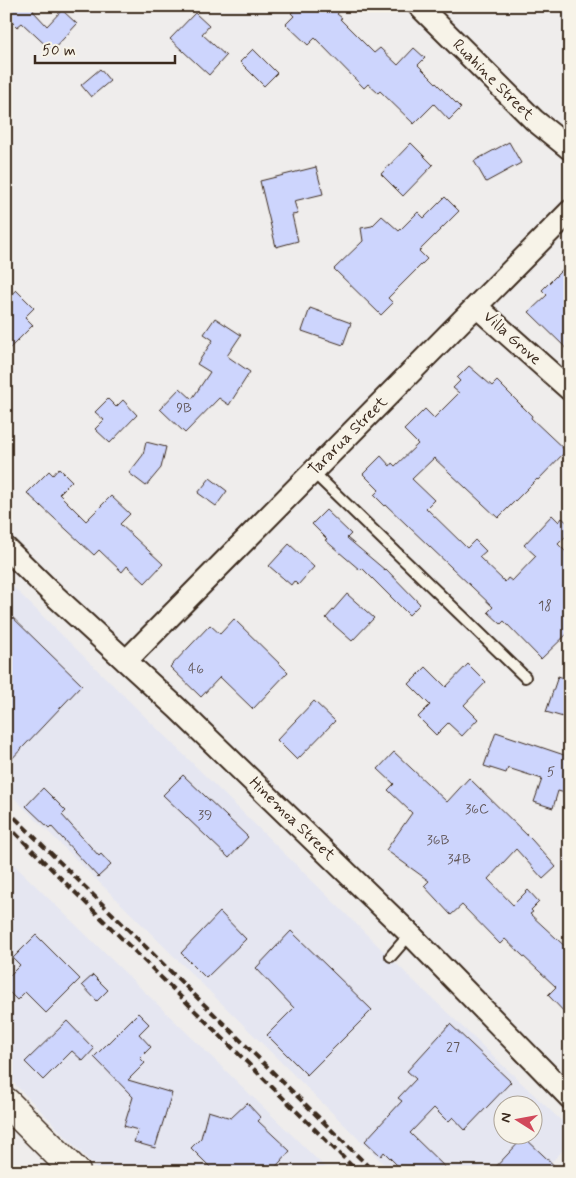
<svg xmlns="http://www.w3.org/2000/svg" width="576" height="1178" font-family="Mynerve,sans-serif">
	<rect width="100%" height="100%" fill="#efedec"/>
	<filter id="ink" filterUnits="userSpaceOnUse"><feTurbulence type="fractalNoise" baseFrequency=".02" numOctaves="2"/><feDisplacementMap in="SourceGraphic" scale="10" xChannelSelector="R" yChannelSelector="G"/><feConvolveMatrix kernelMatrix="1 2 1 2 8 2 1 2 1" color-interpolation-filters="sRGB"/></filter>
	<g filter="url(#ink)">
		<g fill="#e5e6f1" fill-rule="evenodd">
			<path d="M6,580L414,981L570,1129V1143L542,1172H392L6,790ZM504,1106H534V1136H504Z"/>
			<path d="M6,857L330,1172H100L6,1075Z"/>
		</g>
		<g fill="#cdd5fd" stroke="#3b2a1e">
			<path d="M6,6H38L33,11L47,26L62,10L77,24L52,51L22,23L17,27L6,16Z"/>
			<path d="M298,6H345L337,14L342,18L340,19L374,53L380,48L398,65L414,48L425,58L418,65L461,108L449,120L434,104L414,124L380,91L378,93L368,84L364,88L315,38L308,45L286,24L294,16L291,13Z"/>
			<path d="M195,13L209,26L202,34L226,56L209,75L170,39Z"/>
			<path d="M253,49L277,73L264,86L240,62Z"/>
			<path d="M100,69L110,81L91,97L81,85Z"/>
			<path d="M509,142L521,163L486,182L474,161Z"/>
			<path d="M411,143L433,165L403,196L381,174Z"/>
			<path d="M316,167L323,194L294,201L298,214L292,215L298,241L276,247L260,181Z"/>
			<path d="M445,197L459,211L419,251L427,259L388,298L393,303L381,315L334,269L363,241L361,228L372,226L382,216L399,231L418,212L424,218Z"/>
			<path d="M570,262V352L529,312L547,295L542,290Z"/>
			<path d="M16,290L34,308L25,317L33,325L6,352V299Z"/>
			<path d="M310,308L351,323L343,345L302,331Z"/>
			<path d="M215,318L241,335L227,356L250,372L229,405L219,398L185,433L160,409L180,388L192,399L210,372L197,364L213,340L204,334Z"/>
			<path d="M469,366L492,386L497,381L532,416L531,418L566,451L538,480L537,479L498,518L434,458L412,479L434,500L426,508L467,548L475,540L486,551L479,557L505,582L508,578L512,581L536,556L524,545L552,515L559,522L562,518L570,525V532L558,544L570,556V631L541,659L504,621L501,624L488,612L493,607L386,505L385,506L374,495L379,490L363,474L381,456L390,466L392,463L395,466L418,444L404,430L425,409L434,418L459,393L453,388L460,381L457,378Z"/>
			<path d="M108,399L116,407L123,400L137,415L110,443L95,429L104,420L95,412Z"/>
			<path d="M146,442L166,447L161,468L146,486L129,473L143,455Z"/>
			<path d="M59,468L72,481L59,494L86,521L111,496L130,514L120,524L163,564L145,583L127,566L122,572L99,550L94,555L27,493L49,471L53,475Z"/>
			<path d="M210,478L227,491L216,506L198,493Z"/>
			<path d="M326,510L351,534L347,538L385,570L386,569L420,604L409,615L362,568L360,570L325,540L327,539L312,524Z"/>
			<path d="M289,544L314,567L298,585L294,581L291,585L269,566Z"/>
			<path d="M347,594L374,618L352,641L326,618Z"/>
			<path d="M6,611L82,685L6,765Z"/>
			<path d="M234,619L288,672L253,709L220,677L201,697L170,667L210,625L220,634Z"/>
			<path d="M468,664L486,682L464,705L478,719L462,736L448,723L436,735L418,717L430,705L409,684L426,667L446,687Z"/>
			<path d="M558,676L570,680V713L565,711L563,717L546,712Z"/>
			<path d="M314,701L335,721L297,760L277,740Z"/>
			<path d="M496,732L570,757V779L565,793L558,791L553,808L534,802L542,779L508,768L506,773L484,766Z"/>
			<path d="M394,752L447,802L469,778L532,840L556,867L543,879L516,849L488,879L513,905L528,890L539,902L531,910L533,912L530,914L570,951V1018L548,995L556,987L505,939L500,944L462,905L451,915L424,886L429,881L386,850L412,813L388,790L394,784L378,769Z"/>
			<path d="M183,775L248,837L229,858L163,795Z"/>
			<path d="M43,788L66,811L62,815L99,856L101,854L111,865L98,877L51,826L49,828L26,806Z"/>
			<path d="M220,912L246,939L206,978L181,953Z"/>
			<path d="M291,931L372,1010L307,1075L267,1035L294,1008L256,968Z"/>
			<path d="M36,935L80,979L46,1013L25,992L17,1000L6,989V979L20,965L13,958Z"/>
			<path d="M93,975L108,990L97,1001L82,985Z"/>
			<path d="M138,1013L149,1024L139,1034L151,1047L140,1058L145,1063L128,1080L172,1093L155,1148L134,1142L138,1130L124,1126L133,1097L94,1057Z"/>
			<path d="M67,1021L94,1049L83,1061L72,1051L43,1080L25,1062Z"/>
			<path d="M450,1024L511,1082L465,1130L453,1117L448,1122L434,1108L410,1133L450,1172H404L384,1152L381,1156L365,1141L402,1101L398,1098L416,1079L407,1071Z"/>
			<path d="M247,1103L261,1118L258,1121L290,1151L271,1172H215L191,1148L201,1138L208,1111L231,1118Z"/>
			<path d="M524,1137L561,1172H491Z"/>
		</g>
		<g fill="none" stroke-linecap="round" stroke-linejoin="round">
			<defs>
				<g id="lane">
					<path d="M313,472L525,677"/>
					<path d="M391,956L410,934"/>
				</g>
				<g id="street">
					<path d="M419,6L534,120L570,149"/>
					<path d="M477,307L570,390"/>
					<path d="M6,548L55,596L177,708L410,934L570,1098"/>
					<path d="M126,661L570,211"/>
				</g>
				<path id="secondary" d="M6,1102L76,1172"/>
			</defs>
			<use href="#lane" stroke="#3b2a1e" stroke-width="14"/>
			<use href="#street" stroke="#3b2a1e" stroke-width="25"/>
			<use href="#secondary" stroke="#3b2a1e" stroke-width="31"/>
			<use href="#lane" stroke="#f7f3e8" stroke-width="10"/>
			<use href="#street" stroke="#f7f3e8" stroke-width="21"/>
			<use href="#secondary" stroke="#f7f3e8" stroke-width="28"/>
			<g stroke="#3b2a1e" stroke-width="4" stroke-dasharray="8 4" stroke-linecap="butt">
				<path d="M6,809L374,1172"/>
				<path d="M6,824L358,1172"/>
			</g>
		</g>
	</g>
	<g text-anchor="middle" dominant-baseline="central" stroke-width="5" stroke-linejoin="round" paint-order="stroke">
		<g font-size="14" fill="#605556">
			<text x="184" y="408">9B</text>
			<text x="545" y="606">18</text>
			<text x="196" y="669">46</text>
			<text x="551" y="772">5</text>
			<text x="477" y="809">36C</text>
			<text x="205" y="815">39</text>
			<text x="438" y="840">36B</text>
			<text x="459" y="859">34B</text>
			<text x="453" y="1047">27</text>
		</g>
		<g font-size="16" fill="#3b2a1e" stroke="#f7f3e8">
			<text transform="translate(493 80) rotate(45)">Ruahine Street</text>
			<text transform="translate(512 338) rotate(42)">Villa Grove</text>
			<text transform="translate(348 436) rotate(-45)">Tararua Street</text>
			<text transform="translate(292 819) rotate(44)">Hinemoa Street</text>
		</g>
	</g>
	<rect width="576" height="1178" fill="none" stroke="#f7f3e8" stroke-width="25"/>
	<rect x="12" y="12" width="551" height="1153" fill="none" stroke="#3b2a1e" stroke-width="2" filter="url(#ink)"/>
	<g transform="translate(518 1120) rotate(281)"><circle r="24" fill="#f7f3e8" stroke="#aca397"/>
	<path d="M0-4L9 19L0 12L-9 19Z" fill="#d1495b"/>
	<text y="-8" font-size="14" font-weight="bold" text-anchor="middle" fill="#3b2a1e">N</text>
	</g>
	<path d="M35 55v8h140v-8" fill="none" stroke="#3b2a1e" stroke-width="2.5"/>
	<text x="42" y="55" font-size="15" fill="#3b2a1e" stroke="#f7f3e8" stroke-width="4" paint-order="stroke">50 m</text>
</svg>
